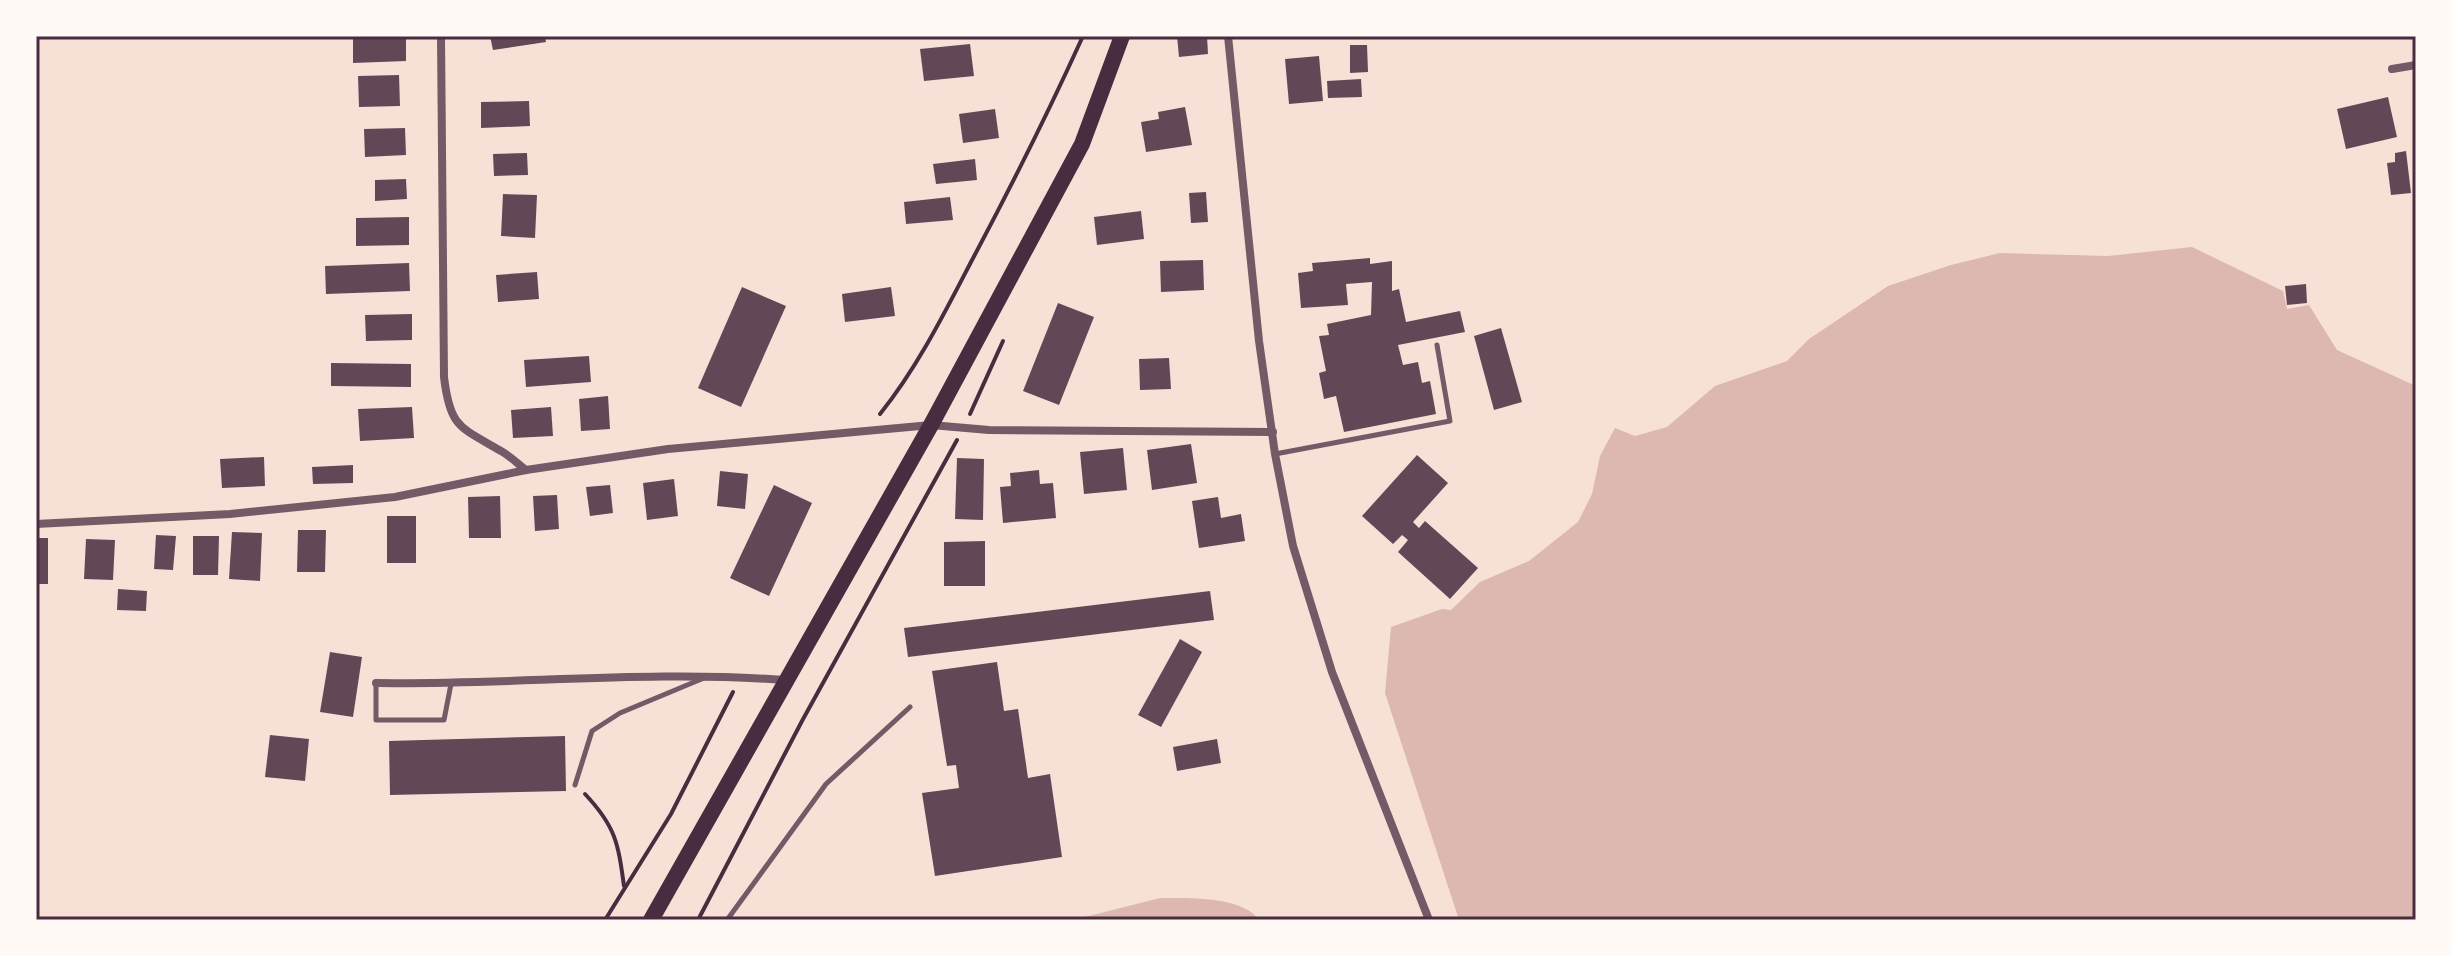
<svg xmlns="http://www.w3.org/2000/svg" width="2452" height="956" font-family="'Noto Sans',sans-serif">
	<rect width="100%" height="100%" fill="#f7e1d7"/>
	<g fill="#dcb8b0">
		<path d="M2192,247L2283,291L2287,309L2309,305L2337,350L2416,386V920H1459L1385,693L1391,627L1442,609L1451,610L1480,582L1529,561L1578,522L1592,494L1600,456L1615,428L1635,436L1667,427L1715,386L1787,361L1809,339L1888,286L1951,265L2000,253L2108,256Z"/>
		<path d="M1160,898C1187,898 1243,896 1259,920H1073Z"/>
	</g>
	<g fill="#644757">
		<path d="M353,36H406V61L353,63Z"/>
		<path d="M490,36H545L546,42L493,50Z"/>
		<path d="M1177,36H1207L1208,54L1179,57Z"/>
		<path d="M970,44L974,76L924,81L920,49Z"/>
		<path d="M1350,45H1367L1368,72L1350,73Z"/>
		<path d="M1319,56L1323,101L1289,104L1285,59Z"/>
		<path d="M399,75L400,106L359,107L358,76Z"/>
		<path d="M1361,79L1362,97L1328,98L1327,81Z"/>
		<path d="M2388,97L2397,137L2346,149L2337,109Z"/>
		<path d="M529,101L530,126L481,128V102Z"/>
		<path d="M1185,107L1192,145L1146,152L1141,122L1159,119L1158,112Z"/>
		<path d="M995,109L999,138L963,143L959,114Z"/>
		<path d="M405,128L406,155L365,157L364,129Z"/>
		<path d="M2406,151L2411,193L2391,195L2387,163L2395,162V153Z"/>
		<path d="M527,153L528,175L494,176L493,154Z"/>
		<path d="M975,159L977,180L936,184L933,164Z"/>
		<path d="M406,179L407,199L375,201V180Z"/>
		<path d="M1206,192L1208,222L1191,223L1189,193Z"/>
		<path d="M503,194L537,195L535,238L501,236Z"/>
		<path d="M950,197L953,220L906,224L904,202Z"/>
		<path d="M1141,211L1144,239L1097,245L1094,217Z"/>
		<path d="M409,217V245L356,246V218Z"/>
		<path d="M1370,258V264L1392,261V291L1399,289L1406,322L1460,311L1465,332L1398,345L1403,365L1418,362L1422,383L1430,381L1436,414L1344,432L1336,396L1324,399L1319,373L1326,371L1319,336L1329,335L1327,324L1371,315L1372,282L1346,284L1348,305L1301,308L1298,273L1313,271L1312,263Z"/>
		<path d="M1203,260L1204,290L1161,292L1160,261Z"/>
		<path d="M409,263L410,291L326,294L325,266Z"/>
		<path d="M537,272L539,299L498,302L496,275Z"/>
		<path d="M2306,284L2307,303L2287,305L2285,286Z"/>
		<path d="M742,287L786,306L741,407L698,388Z"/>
		<path d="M891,287L895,316L845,322L842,294Z"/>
		<path d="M1058,303L1094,317L1059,405L1023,391Z"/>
		<path d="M412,314V340L366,341L365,315Z"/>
		<path d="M1501,328L1522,402L1494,410L1474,336Z"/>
		<path d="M589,356L591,382L526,387L524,360Z"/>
		<path d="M1169,358L1171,389L1140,390L1139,359Z"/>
		<path d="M331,363L411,364V387L331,386Z"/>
		<path d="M608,396L610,429L581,431L579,399Z"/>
		<path d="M412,407L414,438L360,441L358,409Z"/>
		<path d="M551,407L553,436L513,438L511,410Z"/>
		<path d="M1191,444L1197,483L1152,490L1147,450Z"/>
		<path d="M1123,448L1127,490L1084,494L1080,452Z"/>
		<path d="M1417,455L1448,483L1413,522L1419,528L1425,521L1478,568L1450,599L1398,552L1408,540L1402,535L1393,544L1362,516Z"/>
		<path d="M264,457L265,486L222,488L220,459Z"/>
		<path d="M957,458L984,459L983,520L955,519Z"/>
		<path d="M353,465V483L313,484L312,467Z"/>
		<path d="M1039,470L1040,484L1053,483L1056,518L1003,523L1000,487L1011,486L1010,473Z"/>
		<path d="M720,471L748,474L745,509L717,506Z"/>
		<path d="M674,479L678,516L647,520L643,483Z"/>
		<path d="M610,485L613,513L590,516L586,487Z"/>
		<path d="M774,485L812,503L769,596L730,578Z"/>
		<path d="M557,495L559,529L535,531L533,496Z"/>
		<path d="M500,496L501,538H469L468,497Z"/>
		<path d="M1218,497L1221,518L1241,514L1245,541L1199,548L1192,501Z"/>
		<rect x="387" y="516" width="29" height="47"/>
		<path d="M298,530H326L325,572H297Z"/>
		<path d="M232,532L262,533L260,581L229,579Z"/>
		<path d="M156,535L176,536L173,570L154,569Z"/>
		<path d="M193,536H219L218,575H193Z"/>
		<rect x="36" y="538" width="12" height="46"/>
		<path d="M86,539L115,540L113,580L84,579Z"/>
		<path d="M985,541V586H944V542Z"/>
		<path d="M118,589L147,591L146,611L117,610Z"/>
		<path d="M1210,591L1214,620L908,657L904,628Z"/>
		<path d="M1180,639L1202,652L1161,727L1138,715Z"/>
		<path d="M330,652L362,657L353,717L320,712Z"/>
		<path d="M997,662L1004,711L1018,709L1028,778L1050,774L1062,857L935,876L922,793L959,788L956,765L947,766L932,671Z"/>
		<path d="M270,735L309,739L305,781L265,777Z"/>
		<path d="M565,736L566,791L390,795L389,741Z"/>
		<path d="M1217,739L1221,763L1177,771L1173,747Z"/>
	</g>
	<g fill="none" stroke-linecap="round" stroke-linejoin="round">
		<g stroke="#4a2c40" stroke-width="4">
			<path d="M880,414C917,368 944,314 971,262C1011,187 1048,113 1083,36"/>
			<path d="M970,414L1003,341"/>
			<path d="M585,794C616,827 618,843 624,886"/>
			<path d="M605,920L671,814L733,692"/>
			<path d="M698,920L802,721L957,440"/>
		</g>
		<g stroke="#755966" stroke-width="5">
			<path d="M1275,454L1450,421L1437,345"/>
			<path d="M376,683V720H444L451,684"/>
			<path d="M575,785L592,731L620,713L704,678"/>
			<path d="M727,920L826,784L910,707"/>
		</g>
		<g stroke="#755966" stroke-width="8">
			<path d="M441,36L444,377C450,428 460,427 501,451C510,456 518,464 526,470"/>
			<path d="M1228,36L1259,341L1275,454L1293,546L1332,672L1429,920"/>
			<path d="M2392,69L2416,65"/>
			<path d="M36,524L230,514L395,497L526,470L668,449L931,425L989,430L1273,432"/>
			<path d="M376,683C512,685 649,670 785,680"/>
		</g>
		<path stroke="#4a2c40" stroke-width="16" d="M651,920L931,425L1082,144L1122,36"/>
	</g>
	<rect width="2452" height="956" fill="none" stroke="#fffaf5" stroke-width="76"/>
	<rect x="38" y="38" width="2376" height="880" fill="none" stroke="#4a2c40" stroke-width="3"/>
</svg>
